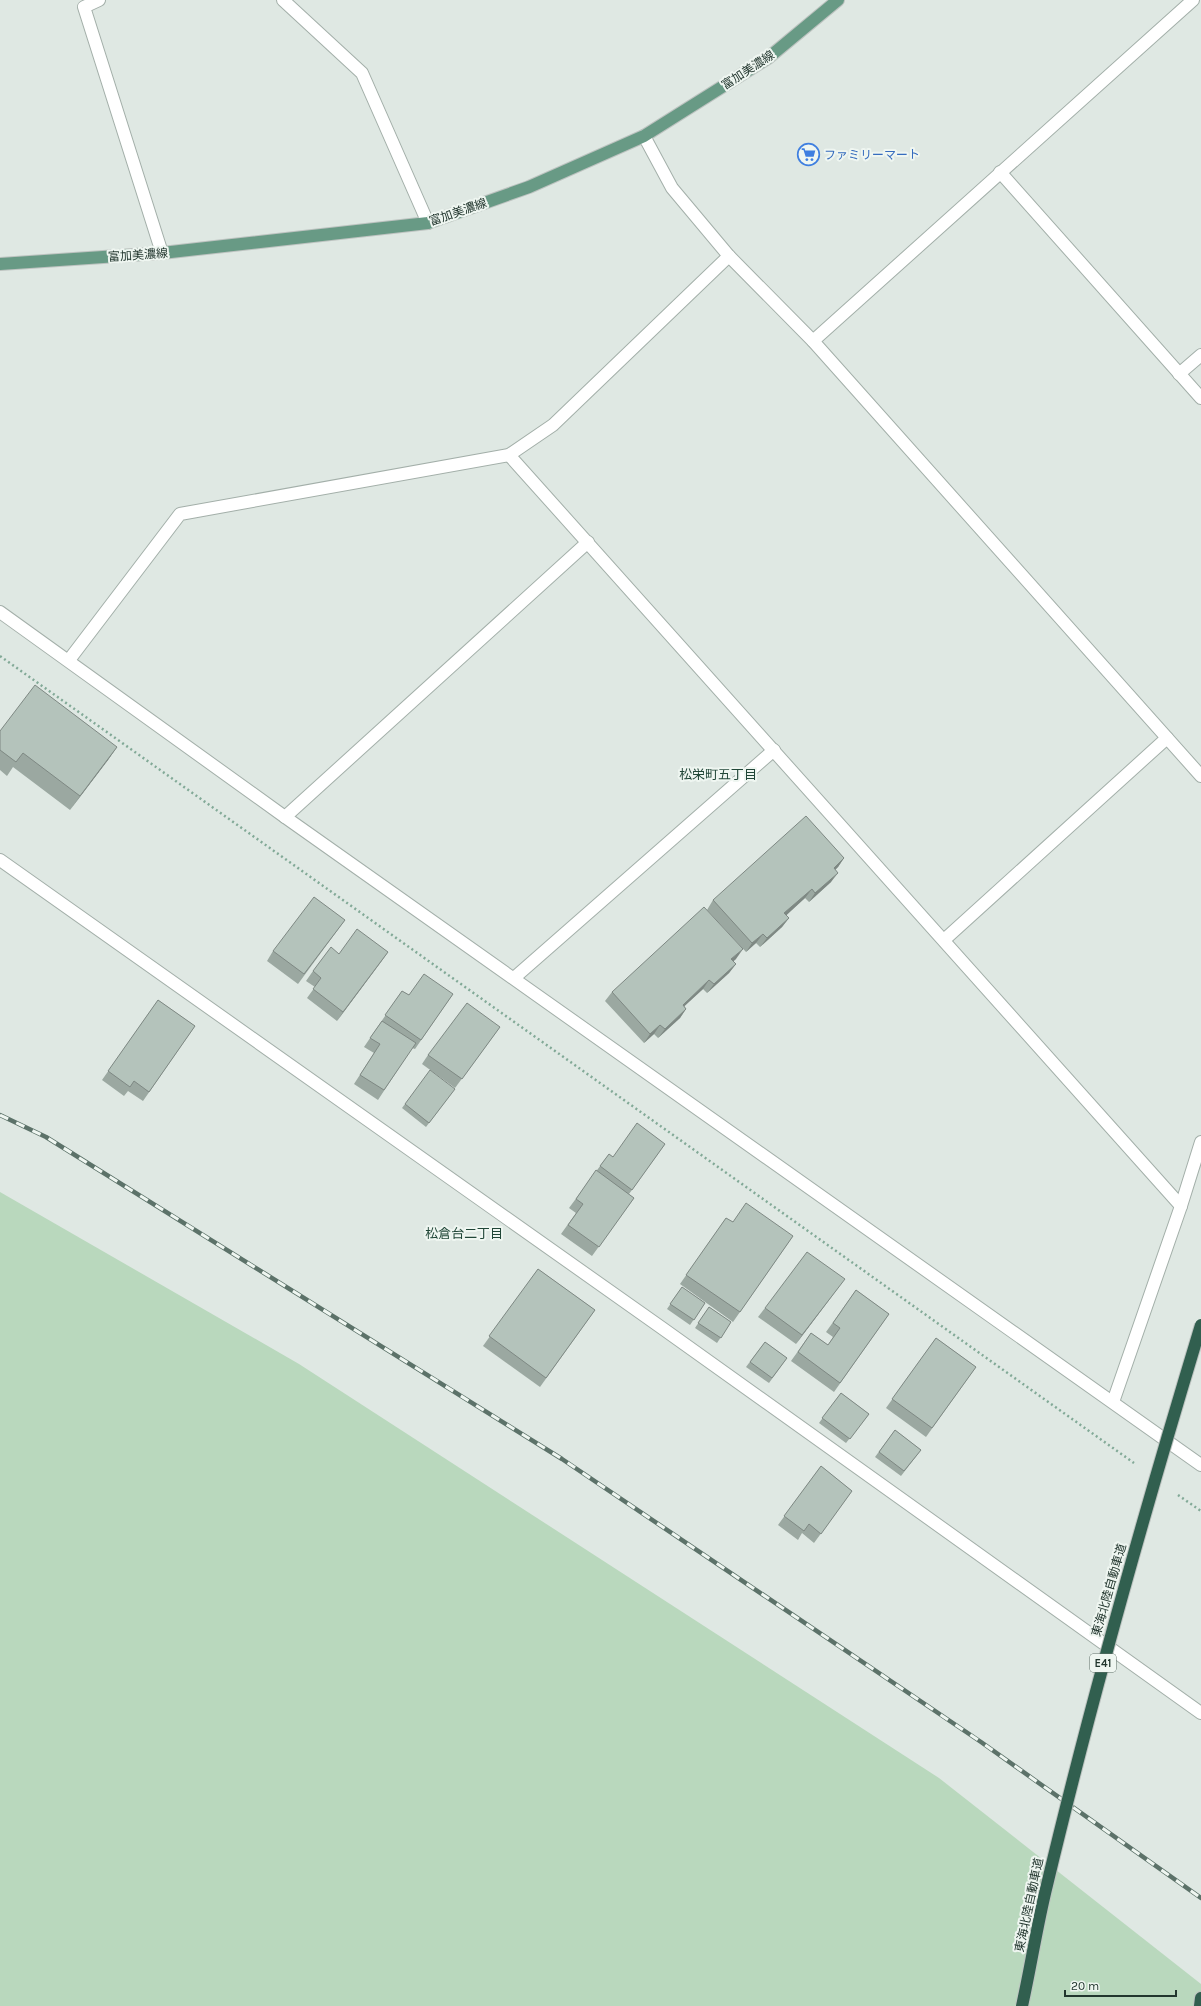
<svg xmlns="http://www.w3.org/2000/svg" width="1201" height="2006" font-family="Karla,'Noto Sans JP',sans-serif">
	<rect width="100%" height="100%" fill="#dfe8e3"/>
	<path fill="#b9d8bd" d="M0,1192L299,1364L939,1778L1201,1984V2006H0Z"/>
	<g fill="none" stroke-linecap="round" stroke-linejoin="round">
		<defs>
			<g id="minor">
				<path d="M99,0L84,7L162,253"/>
				<path d="M283,0L362,73L428,223"/>
				<path d="M644,136L672,188L729,256L813,341L1201,776"/>
				<path d="M1000,172L1201,398"/>
				<path d="M813,341L1193,0"/>
				<path d="M1179,374L1201,355"/>
				<path d="M509,455L1181,1206"/>
				<path d="M0,612L285,817L1201,1465"/>
				<path d="M69,660L180,514L509,455L553,425L729,256"/>
				<path d="M285,817L588,542"/>
				<path d="M0,860L662,1328L1201,1713"/>
				<path d="M944,940L1167,738"/>
				<path d="M514,978L774,750"/>
				<path d="M1113,1402L1181,1206L1201,1142"/>
			</g>
			<path id="major" d="M0,264L162,253L428,223L529,187L644,136L768,58L838,0"/>
			<path id="highway" d="M1200,2006L1201,1998"/>
		</defs>
		<use href="#minor" stroke="#a3afa9" stroke-width="14"/>
		<use href="#major" stroke="#bdc3c0" stroke-width="14"/>
		<use href="#highway" stroke="#bdc3c0" stroke-width="14"/>
		<g stroke="#82a997" stroke-width="2.5" stroke-dasharray="2 3" stroke-linecap="butt">
			<path d="M0,656L1134,1463"/>
			<path d="M1178,1495L1201,1511"/>
		</g>
		<use href="#minor" stroke="#fff" stroke-width="12"/>
		<use href="#major" stroke="#689a85" stroke-width="12"/>
		<use href="#highway" stroke="#315f4f" stroke-width="12"/>
		<defs>
			<path id="rail" d="M0,1115L46,1137L562,1459L981,1742L1201,1898"/>
		</defs>
		<use href="#rail" stroke="#5c7269" stroke-width="4.5"/>
		<use href="#rail" stroke="#eff6f1" stroke-width="3" stroke-dasharray="9" stroke-linecap="butt"/>
		<defs>
			<path id="highway-bridge" d="M1022,2006C1031,1966 1037,1925 1047,1885C1092,1696 1145,1510 1201,1325"/>
		</defs>
		<use href="#highway-bridge" stroke="#bdc3c0" stroke-width="14" stroke-linecap="butt"/>
		<use href="#highway-bridge" stroke="#315f4f" stroke-width="12"/>
	</g>
	<g fill="#9ba8a1">
		<path d="M0,731L117,747L108,760L70,810L13,767L7,776L0,770Z"/>
		<path d="M844,858L838,867L835,870L831,882L809,902L805,898L786,915L789,918L782,927L760,947L756,943L746,952L707,910L713,900Z"/>
		<path d="M345,920L298,984L267,961L273,951Z"/>
		<path d="M388,952L337,1021L307,998L315,987L306,981L313,971L339,954Z"/>
		<path d="M736,959L733,961L736,964L729,973L707,993L703,989L684,1006L686,1009L680,1018L658,1038L654,1034L644,1043L605,1001L612,992Z"/>
		<path d="M402,991L409,995L453,994L415,1049L412,1048L378,1100L354,1084L374,1053L364,1047Z"/>
		<path d="M158,1000L195,1026L143,1101L128,1091L124,1096L102,1080Z"/>
		<path d="M500,1027L455,1088L422,1064L428,1055Z"/>
		<path d="M451,1094L426,1127L402,1108L405,1104Z"/>
		<path d="M665,1144L629,1194L634,1198L592,1256L561,1234L576,1213L569,1208L609,1154L613,1157Z"/>
		<path d="M726,1218L733,1222L793,1236L733,1322L680,1284Z"/>
		<path d="M538,1269L595,1310L540,1387L483,1346Z"/>
		<path d="M682,1287L705,1303L690,1325L667,1309Z"/>
		<path d="M838,1288L796,1344L758,1317L765,1308Z"/>
		<path d="M856,1290L889,1314L834,1392L791,1361L811,1333L828,1345L833,1337L826,1332Z"/>
		<path d="M709,1307L731,1322L717,1343L695,1328Z"/>
		<path d="M936,1338L976,1367L926,1437L886,1408Z"/>
		<path d="M765,1342L787,1358L769,1383L746,1367Z"/>
		<path d="M841,1393L869,1414L846,1443L819,1423Z"/>
		<path d="M895,1430L921,1450L901,1476L875,1457Z"/>
		<path d="M821,1466L852,1491L814,1543L802,1533L798,1540L778,1525Z"/>
	</g>
	<g fill="#7e8883">
		<path d="M117,747L108,760L70,810L80,796Z"/>
		<path d="M844,858L838,867L827,878L834,868Z"/>
		<path d="M838,873L831,882L809,902L815,893Z"/>
		<path d="M812,889L805,898L778,923L784,913Z"/>
		<path d="M789,918L782,927L760,947L767,938Z"/>
		<path d="M763,934L756,943L746,952L752,943Z"/>
		<path d="M743,949L736,959L725,969L731,959Z"/>
		<path d="M388,952L381,962L337,1021L343,1012Z"/>
		<path d="M736,964L729,973L707,993L714,984Z"/>
		<path d="M709,980L703,989L676,1014L683,1005Z"/>
		<path d="M686,1009L680,1018L658,1038L665,1029Z"/>
		<path d="M660,1025L654,1034L644,1043L650,1034Z"/>
		<path d="M845,1279L838,1288L796,1344L802,1335Z"/>
	</g>
	<g fill="#b4c3bb" stroke="#7e8883">
		<path d="M35,685L117,747L80,796L23,753L16,762L0,750V731Z"/>
		<path d="M806,816L844,858L834,868L838,873L815,893L812,889L784,913L789,918L767,938L763,934L752,943L713,900Z"/>
		<path d="M314,897L345,920L304,974L273,951Z"/>
		<path d="M704,907L743,949L731,959L736,964L714,984L709,980L683,1005L686,1009L665,1029L660,1025L650,1034L612,992Z"/>
		<path d="M357,929L388,952L343,1012L313,989L321,978L313,971L331,947L339,954Z"/>
		<path d="M424,974L453,994L421,1040L385,1015L402,991L409,995Z"/>
		<path d="M158,1000L195,1026L149,1092L134,1081L130,1087L108,1071Z"/>
		<path d="M467,1003L500,1027L462,1079L428,1055Z"/>
		<path d="M382,1021L416,1043L384,1090L360,1075L380,1044L370,1038Z"/>
		<path d="M430,1070L455,1089L429,1123L405,1104Z"/>
		<path d="M637,1123L665,1144L632,1190L600,1166L609,1154L613,1157Z"/>
		<path d="M596,1170L634,1198L599,1247L568,1225L583,1204L576,1199Z"/>
		<path d="M746,1203L793,1236L740,1312L686,1275L726,1218L733,1222Z"/>
		<path d="M807,1252L845,1279L802,1335L765,1308Z"/>
		<path d="M538,1269L595,1310L546,1378L489,1336Z"/>
		<path d="M682,1287L705,1303L694,1320L670,1304Z"/>
		<path d="M856,1290L889,1314L840,1383L798,1352L811,1333L828,1345L840,1328L833,1323Z"/>
		<path d="M709,1307L731,1322L721,1338L698,1323Z"/>
		<path d="M936,1338L976,1367L932,1428L892,1399Z"/>
		<path d="M765,1342L787,1358L772,1378L750,1362Z"/>
		<path d="M841,1393L869,1414L850,1439L822,1418Z"/>
		<path d="M895,1430L921,1450L904,1471L879,1452Z"/>
		<path d="M821,1466L852,1491L821,1534L809,1524L804,1531L784,1516Z"/>
	</g>
	<defs>
		<symbol id="supermarket-ring" viewBox="-11 -11 22 22"><circle r="9.5" fill="#eff6f1" stroke="#3f7fe0" stroke-width="1.5"/><path d="M-6-5.5h2.5l.6 2H6L4.5 2H-2.5L-4.4-4H-6ZM-1.5 3.2a1.3 1.3 0 1 0 .1 0ZM3 3.2a1.3 1.3 0 1 0 .1 0Z" fill="#3f7fe0"/></symbol>
	</defs>
	<g fill-rule="evenodd">
		<use href="#supermarket-ring" x="796" y="142" width="25" height="25"/>
	</g>
	<g text-anchor="middle" dominant-baseline="central" stroke-width="4" stroke-linejoin="round" paint-order="stroke">
		<rect fill="#eff6f1" stroke="#607068" stroke-width="1" x="1090" y="1654" width="26" height="18" rx="3"/>
		<g font-size="11" font-weight="bold" fill="#22362e">
			<text x="1103" y="1663">E41</text>
		</g>
		<g font-size="12" fill="#22362e" stroke="#eff6f1">
			<text transform="translate(748 70) rotate(-33)">富加美濃線</text>
			<text transform="translate(458 212) rotate(-19)">富加美濃線</text>
			<text transform="translate(138 255) rotate(-4)">富加美濃線</text>
			<text transform="translate(1109 1590) rotate(-74)">東海北陸自動車道</text>
			<text transform="translate(1029 1905) rotate(-78)">東海北陸自動車道</text>
		</g>
		<g font-size="12" fill="#366cbe" stroke="#eff6f1" text-anchor="start">
			<text x="824" y="155">ファミリーマート</text>
		</g>
		<g font-size="13" fill="#204637" stroke="#eff6f1">
			<text x="718" y="774">松栄町五丁目</text>
			<text x="464" y="1233">松倉台二丁目</text>
		</g>
	</g>
	<path d="M1065 1990v6h111v-6" fill="none" stroke="#22362e" stroke-width="2"/>
	<text x="1071" y="1990" font-size="12" fill="#22362e" stroke="#eff6f1" stroke-width="3" paint-order="stroke">20 m</text>
</svg>
